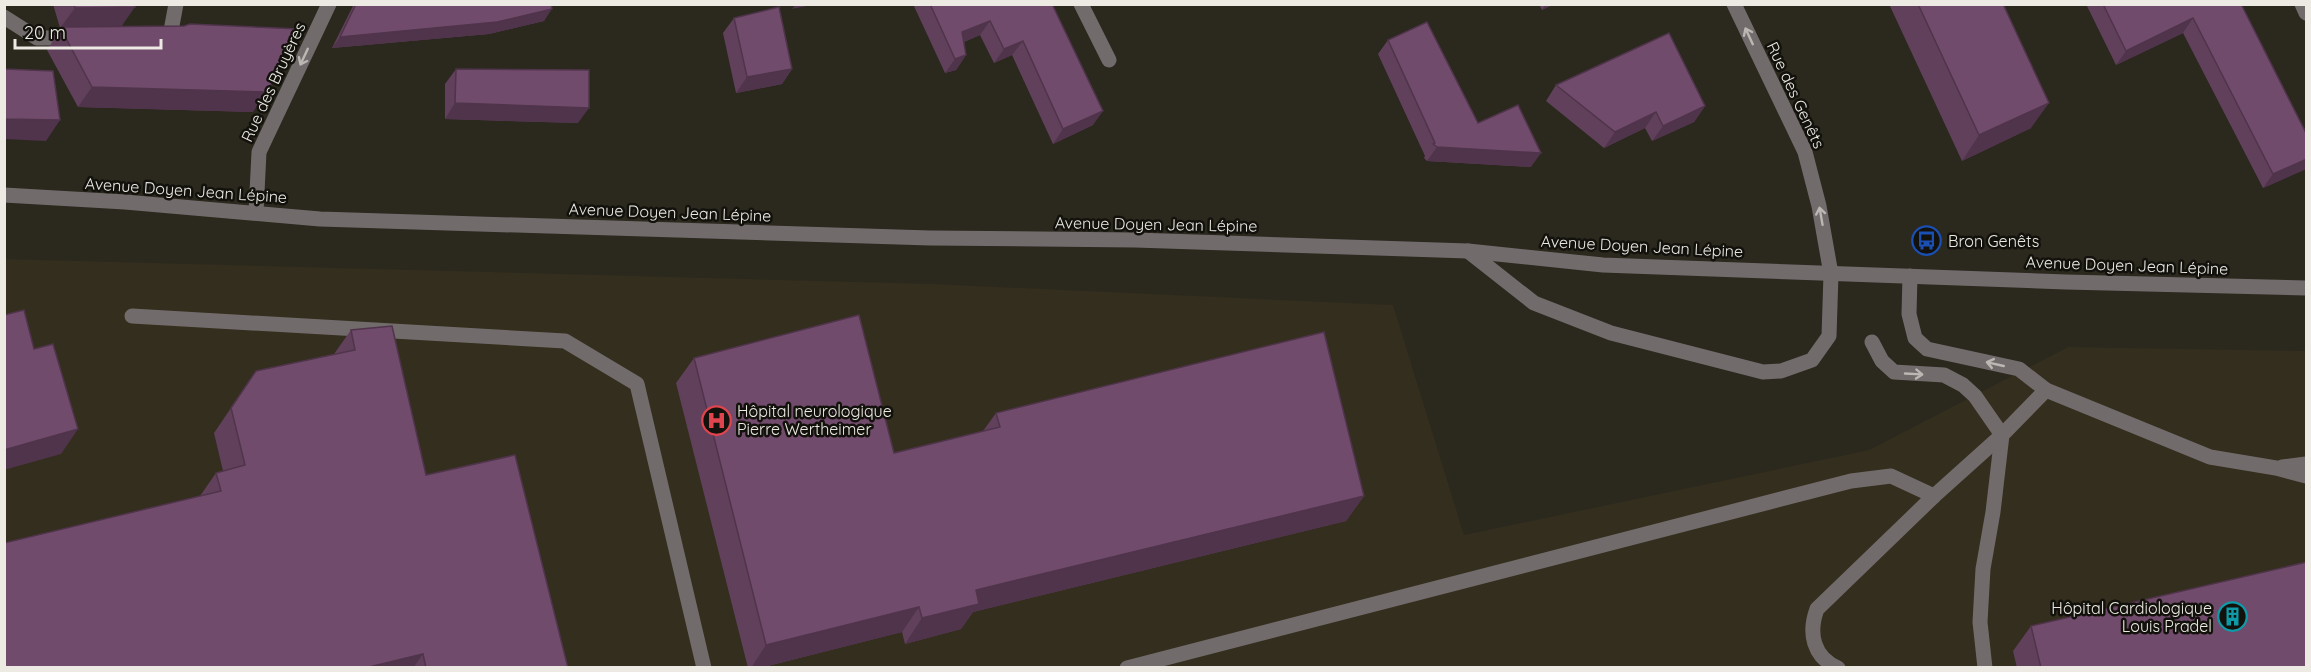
<svg xmlns="http://www.w3.org/2000/svg" width="2311" height="672" font-family="Quicksand,sans-serif">
	<rect width="100%" height="100%" fill="#2b281e"/>
	<path fill="#332e1d" d="M5,259L932,284L1393,305L1464,535L1869,450L2068,347L2306,351V667L5,668Z"/>
	<g fill="none" stroke-linecap="round" stroke-linejoin="round">
		<g stroke="#726b6c" stroke-width="15">
			<path d="M1468,251L1534,303L1611,333L1763,372L1781,371L1812,360L1829,336L1831,274"/>
			<path d="M1910,276L1909,314L1915,338L1927,349L2019,369L2046,390L2210,457L2276,468L2306,476"/>
			<path d="M132,316L565,341L637,384L704,668"/>
			<path d="M2282,467L2306,464"/>
			<path d="M1127,668L1851,481L1891,476L1934,496"/>
			<path d="M1838,668C1813,657 1808,633 1817,609L1934,496L2002,435L1975,396L1963,385L1944,375L1894,372L1882,361L1872,342"/>
			<path d="M1985,668L1980,622L1983,569L1993,512L2002,435L2046,390"/>
		</g>
		<g stroke="#726b6c" stroke-width="15">
			<path d="M1081,4L1109,60"/>
			<path d="M1734,4L1805,152L1819,206L1831,274"/>
			<path d="M2302,4L2306,13"/>
			<path d="M4,17L37,38H74"/>
			<path d="M161,36H170L176,4"/>
			<path d="M4,195L125,202L320,219L930,238L1135,240L1468,251L1603,265L2066,282L2306,288"/>
			<path d="M256,212L259,152L329,4"/>
		</g>
	</g>
	<g fill="#61405c">
		<path d="M53,4H134L121,27L253,112L78,107L47,50L61,29L63,28H60Z"/>
		<path d="M354,4H551L544,21L489,34L332,48Z"/>
		<path d="M913,4H1052L1093,125L1053,144L1012,55L994,63L980,35L964,42L966,55L956,70L945,73Z"/>
		<path d="M1539,4H1554L1542,10Z"/>
		<path d="M1889,4H2003L2031,128L1962,161Z"/>
		<path d="M2086,4H2241L2307,135L2306,169L2263,188L2183,33L2116,65Z"/>
		<path d="M734,18L792,69L782,84L736,93L723,33Z"/>
		<path d="M1388,40L1478,123L1531,167L1427,161L1424,158L1425,156L1378,54Z"/>
		<path d="M456,69L578,123L445,119V84Z"/>
		<path d="M1556,85L1705,106L1694,122L1652,141L1645,128L1604,148L1546,101Z"/>
		<path d="M351,330L426,475L568,668H4L200,496L216,473L223,471L214,433L256,371L334,354Z"/>
		<path d="M694,358L894,453L983,431L996,413L1364,496L1346,521L973,612L961,629L905,644L902,632L760,668H748L676,383Z"/>
		<path d="M2031,626L2307,668H2017L2013,651Z"/>
	</g>
	<g fill="#4f344b">
		<path d="M796,4H816L792,9Z"/>
		<path d="M1546,4H1554L1542,10Z"/>
		<path d="M135,7L121,27L60,28L75,8Z"/>
		<path d="M552,9L544,21L489,34L332,48L340,37Z"/>
		<path d="M2193,18L2183,33L2116,65L2126,51Z"/>
		<path d="M990,21L980,35L952,47L962,32Z"/>
		<path d="M1023,41L1012,55L994,63L1004,49Z"/>
		<path d="M966,55L956,70L945,73L955,59Z"/>
		<path d="M792,69L782,84L736,93L747,77Z"/>
		<path d="M92,87L267,92L253,112L78,107Z"/>
		<path d="M455,103L589,108L578,123L445,119Z"/>
		<path d="M2049,103L2031,128L1962,161L1979,135Z"/>
		<path d="M1705,106L1694,122L1652,141L1663,126Z"/>
		<path d="M1103,111L1093,125L1053,144L1063,129Z"/>
		<path d="M1656,112L1645,128L1604,148L1615,132Z"/>
		<path d="M4,119L60,120L46,141L4,139Z"/>
		<path d="M1437,147L1541,153L1531,167L1427,161Z"/>
		<path d="M2307,159L2306,169L2263,188L2273,174Z"/>
		<path d="M78,429L61,454L4,470V450Z"/>
		<path d="M1364,496L1346,521L973,612L961,629L905,644L922,618L976,590Z"/>
		<path d="M919,607L902,632L760,668H751L766,645Z"/>
		<path d="M423,654L413,668H365Z"/>
	</g>
	<g fill="#714b6b" stroke="#4f344b" stroke-width="1.5">
		<path d="M74,4H134L135,7L75,8Z"/>
		<path d="M356,4H551L552,9L497,22L340,37Z"/>
		<path d="M930,4H1052L1103,111L1063,129L1023,41L1004,49L990,21L962,32L966,55L955,59Z"/>
		<path d="M1918,4H2003L2049,103L1979,135Z"/>
		<path d="M2103,4H2241L2307,135V159L2273,174L2193,18L2126,51Z"/>
		<path d="M779,7L792,69L747,77L734,18Z"/>
		<path d="M1427,22L1478,123L1518,105L1541,153L1437,147L1433,144L1435,143L1388,40Z"/>
		<path d="M190,24L299,29L267,92L92,87L61,29L64,27L184,26Z"/>
		<path d="M1669,33L1705,106L1663,126L1656,112L1615,132L1556,85Z"/>
		<path d="M4,69L53,71L60,120L4,119Z"/>
		<path d="M456,69L589,70V108L455,103Z"/>
		<path d="M24,310L34,349L53,344L78,429L4,450V315Z"/>
		<path d="M859,315L894,453L1000,427L996,413L1324,332L1364,496L976,590L979,604L922,618L919,607L766,645L694,358Z"/>
		<path d="M392,326L426,475L515,455L568,668H426L423,654L365,668H4V543L221,491L216,473L245,465L231,408L256,371L355,350L351,330Z"/>
		<path d="M2307,562V668H2041L2031,626Z"/>
	</g>
	<defs><path id="oneway-shaft" d="M-6 0H5M1.5-3L5.5 0L1.5 3" fill="none" stroke-width="1.6" stroke-linecap="round" stroke-linejoin="round" transform="scale(1.5)"/></defs>
	<g stroke="#bbb7b3">
		<use href="#oneway-shaft" transform="translate(1749 36) rotate(-115)"/>
		<use href="#oneway-shaft" transform="translate(304 57) rotate(115)"/>
		<use href="#oneway-shaft" transform="translate(1821 216) rotate(-100)"/>
		<use href="#oneway-shaft" transform="translate(1995 364) rotate(-167)"/>
		<use href="#oneway-shaft" transform="translate(1914 374) rotate(3)"/>
	</g>
	<defs>
		<symbol id="bus-ring" viewBox="-11 -11 22 22"><circle r="9.5" fill="#12110c" stroke="#1a4fb4" stroke-width="1.5"/><path d="M-5-6H5V4H4V6H2V4H-2V6H-4V4H-5ZM-3.5-4V0h7V-4ZM-3.5 1.2v1.5H-2V1.2ZM2 1.2v1.5H3.5V1.2Z" fill="#1a4fb4"/></symbol>
		<symbol id="hospital-ring" viewBox="-11 -11 22 22"><circle r="9.5" fill="#12110c" stroke="#e0444e" stroke-width="1.5"/><path d="M-5-5h3v3.5h4V-5h3V5h-3V1.5h-4V5h-3Z" fill="#e0444e"/></symbol>
		<symbol id="building-ring" viewBox="-11 -11 22 22"><circle r="9.5" fill="#12110c" stroke="#0f9aa8" stroke-width="1.5"/><path d="M-4-6H4V6H1V3H-1V6H-4ZM-2.5-4.3h1.7v1.8h-1.7ZM.8-4.3h1.7v1.8H.8ZM-2.5-1h1.7V.8h-1.7ZM.8-1h1.7V.8H.8Z" fill="#0f9aa8"/></symbol>
	</defs>
	<g fill-rule="evenodd">
		<use href="#bus-ring" x="1910" y="224" width="33" height="33"/>
		<use href="#hospital-ring" x="700" y="404" width="33" height="33"/>
		<use href="#building-ring" x="2216" y="600" width="33" height="33"/>
	</g>
	<g text-anchor="middle" dominant-baseline="central" stroke-width="5" stroke-linejoin="round" paint-order="stroke">
		<g font-size="16" fill="#eceae3" stroke="#12110c">
			<text transform="translate(273 82) rotate(-65)">Rue des Bruyères</text>
			<text transform="translate(1796 95) rotate(65)">Rue des Genêts</text>
			<text transform="translate(186 190) rotate(4)">Avenue Doyen Jean Lépine</text>
			<text transform="translate(670 212) rotate(2)">Avenue Doyen Jean Lépine</text>
			<text transform="translate(1156 224) rotate(1)">Avenue Doyen Jean Lépine</text>
			<text transform="translate(1642 246) rotate(3)">Avenue Doyen Jean Lépine</text>
			<text transform="translate(2127 265) rotate(2)">Avenue Doyen Jean Lépine</text>
		</g>
		<g font-size="16" fill="#eceae3" stroke="#12110c" text-anchor="start">
			<text x="1948" y="241">Bron Genêts</text>
			<text x="737" y="411">Hôpital neurologique<tspan x="737" dy="18">Pierre Wertheimer</tspan></text>
			<text x="2212" y="608" text-anchor="end">Hôpital Cardiologique<tspan x="2212" dy="18">Louis Pradel</tspan></text>
		</g>
	</g>
	<rect width="2311" height="672" fill="none" stroke="#eceae3" stroke-width="12"/>
	<path d="M15 39v9h146v-9" fill="none" stroke="#eceae3" stroke-width="3"/>
	<text x="24" y="39" font-size="18" fill="#eceae3" stroke="#12110c" stroke-width="4.5" paint-order="stroke">20 m</text>
</svg>
